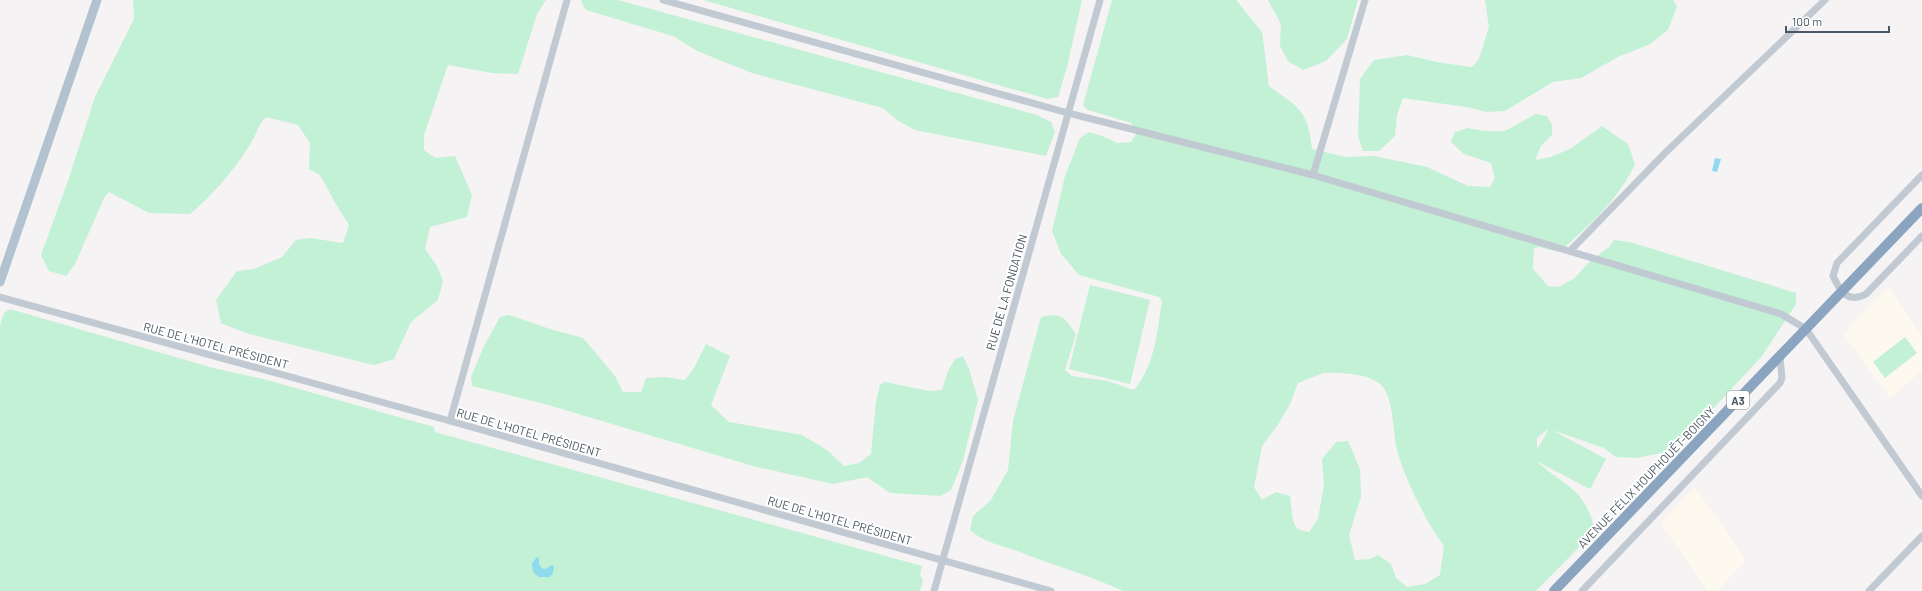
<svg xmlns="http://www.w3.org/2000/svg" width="1922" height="591" font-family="Barlow,sans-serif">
	<rect width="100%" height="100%" fill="#f5f3f3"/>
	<g fill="#fdf9ef">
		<path d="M1888,287L1922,336V371L1890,398L1843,334Z"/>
		<path d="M1695,487L1746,560L1717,591H1708L1660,523Z"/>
	</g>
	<g fill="#c3f1d5" fill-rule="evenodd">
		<path d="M133,0H546L537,14L518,74L492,73L448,65L424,135V150L435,158L455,156L472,195L467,217L430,227L425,249L437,266L443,281L438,300L411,322L394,359L374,365L246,333L221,323L216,300L237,271L254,269L282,257L296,240L310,238L343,243L349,225L337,206L320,175L309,169L310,143L298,125L266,117C257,126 258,131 252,141C238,166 212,196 190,214L149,213L109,192L104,198L75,264L66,276L49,271L41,255L69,178L95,97L134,19Z"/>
		<path d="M583,0H618L1037,115L1051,122L1055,132L1046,156L915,130L897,120L883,108L752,73L697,51L673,36L586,10L581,1Z"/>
		<path d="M703,0H1082L1067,67L1058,97L1047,99Z"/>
		<path d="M1112,0H1236L1262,32L1269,86C1299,108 1308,110 1312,149L1346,157L1374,156L1427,167L1468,186L1490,187L1495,178L1491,163L1464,154L1451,142L1455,132L1468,128L1484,131H1505L1536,114L1547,116L1552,125V135L1541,146L1535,160L1551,157L1570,149L1602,126L1628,144L1635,164C1619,199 1588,227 1559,252L1539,247L1534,248L1533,269L1548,286L1559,287L1575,278L1587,264L1609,247L1614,240L1630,242L1796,293V304L1762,356L1710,412L1665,452L1637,458L1616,457L1604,448L1552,430L1606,459L1590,489L1536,461C1563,485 1585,488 1594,528L1587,539L1536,591H1123C1089,575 1052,565 1017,551C1000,545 983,542 970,530L973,516L991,500L1008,470L1013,421L1041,317C1062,312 1064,317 1076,334L1065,370L1072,376L1108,381L1134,390C1155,365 1157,333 1162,301L1159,297L1079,275L1061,254L1052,231L1065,176L1080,138L1089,132L1102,136L1117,143L1131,142L1136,134L1131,123L1088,110L1083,105ZM1323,373C1340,373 1361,372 1377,382C1395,392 1392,431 1397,450C1404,477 1427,524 1444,546L1440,575L1425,584L1407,587L1396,578L1391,564L1378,555L1370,559L1355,560L1349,535L1361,497L1360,469L1348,441L1336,442L1322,459L1324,485L1318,519L1309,532L1297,529L1293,521L1290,496L1276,492L1262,500L1254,487L1262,446L1277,426L1290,404L1298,383ZM1548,429V430L1537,450V438Z"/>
		<path d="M1268,0H1358L1347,39L1326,61L1303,70L1288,61L1280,46L1281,24Z"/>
		<path d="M1485,0H1673L1677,6L1668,30L1650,44L1618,57L1581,78L1553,82L1505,111L1487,112L1466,107L1403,98L1397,115L1395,136L1379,151H1363L1358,136L1360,79L1374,60L1407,55L1442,63L1472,67L1479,59L1489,27Z"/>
		<path d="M1090,285L1150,300L1130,384L1069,369Z"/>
		<path d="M10,309L213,368L267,380L434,427L435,432L922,566L920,574L923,580L920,591H0V325L4,313Z"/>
		<path d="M509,315L550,329L583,338L615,376L623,392H641L646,378L665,377L685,380L694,368L706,344L730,356L711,405L729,422L802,435L827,450L844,466L859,463L871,454L876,402L880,385L885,382L929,391L942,390L948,371L955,359L963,356L969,369L978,400L963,460L951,490L940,496L890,493L867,477L833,484L753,466L545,404L472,386L471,377L484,346L500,317Z"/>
		<path d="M1905,337L1917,353L1885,378L1873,362Z"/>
	</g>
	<g fill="#90daee">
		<path d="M1715,158L1721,159L1717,172L1712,171Z"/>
		<path d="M537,557L539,558V564L542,568L546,569L551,565L554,566L553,573L550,577H539L533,572L532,563Z"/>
	</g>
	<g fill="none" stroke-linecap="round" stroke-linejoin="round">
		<g stroke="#c1cad2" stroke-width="7">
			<path d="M663,0L1068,113L1313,175L1781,314L1806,329L1922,496"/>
			<path d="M1313,175L1365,0"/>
			<path d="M1922,175L1837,263L1833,276C1840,291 1848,304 1866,294L1922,236"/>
			<path d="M1570,251L1665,153L1825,0"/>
			<path d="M0,297L450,421L1051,591"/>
			<path d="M450,421L567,0"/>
			<path d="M934,591L1100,0"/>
			<path d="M1582,591L1780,383L1782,378L1780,357"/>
			<path d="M1869,591L1922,536"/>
		</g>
		<path stroke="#b3c2d1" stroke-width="9" d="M0,282L97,0"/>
		<path stroke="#8ba5c1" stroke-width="10" d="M1554,591L1922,208"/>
	</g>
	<g text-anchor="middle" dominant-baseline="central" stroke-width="4" stroke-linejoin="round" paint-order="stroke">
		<rect fill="#fff" stroke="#808990" stroke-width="1" x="1727" y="391" width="22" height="18" rx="3"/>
		<g font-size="11" font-weight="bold" fill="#4a5661">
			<text x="1738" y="400">A3</text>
		</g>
		<g font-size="12" fill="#4a5661" stroke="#fff">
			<text transform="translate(1006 292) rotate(-74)">RUE DE LA FONDATION</text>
			<text transform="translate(216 345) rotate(15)">RUE DE L'HOTEL PRÉSIDENT</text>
			<text transform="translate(529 432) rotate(16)">RUE DE L'HOTEL PRÉSIDENT</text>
			<text transform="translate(1646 477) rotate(-46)">AVENUE FÉLIX HOUPHOUËT-BOIGNY</text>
			<text transform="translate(840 520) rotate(16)">RUE DE L'HOTEL PRÉSIDENT</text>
		</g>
	</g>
	<path d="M1786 26v6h103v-6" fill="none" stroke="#4a5661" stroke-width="2"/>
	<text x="1792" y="26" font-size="12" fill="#4a5661" stroke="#ffffff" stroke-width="3" paint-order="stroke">100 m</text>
</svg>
